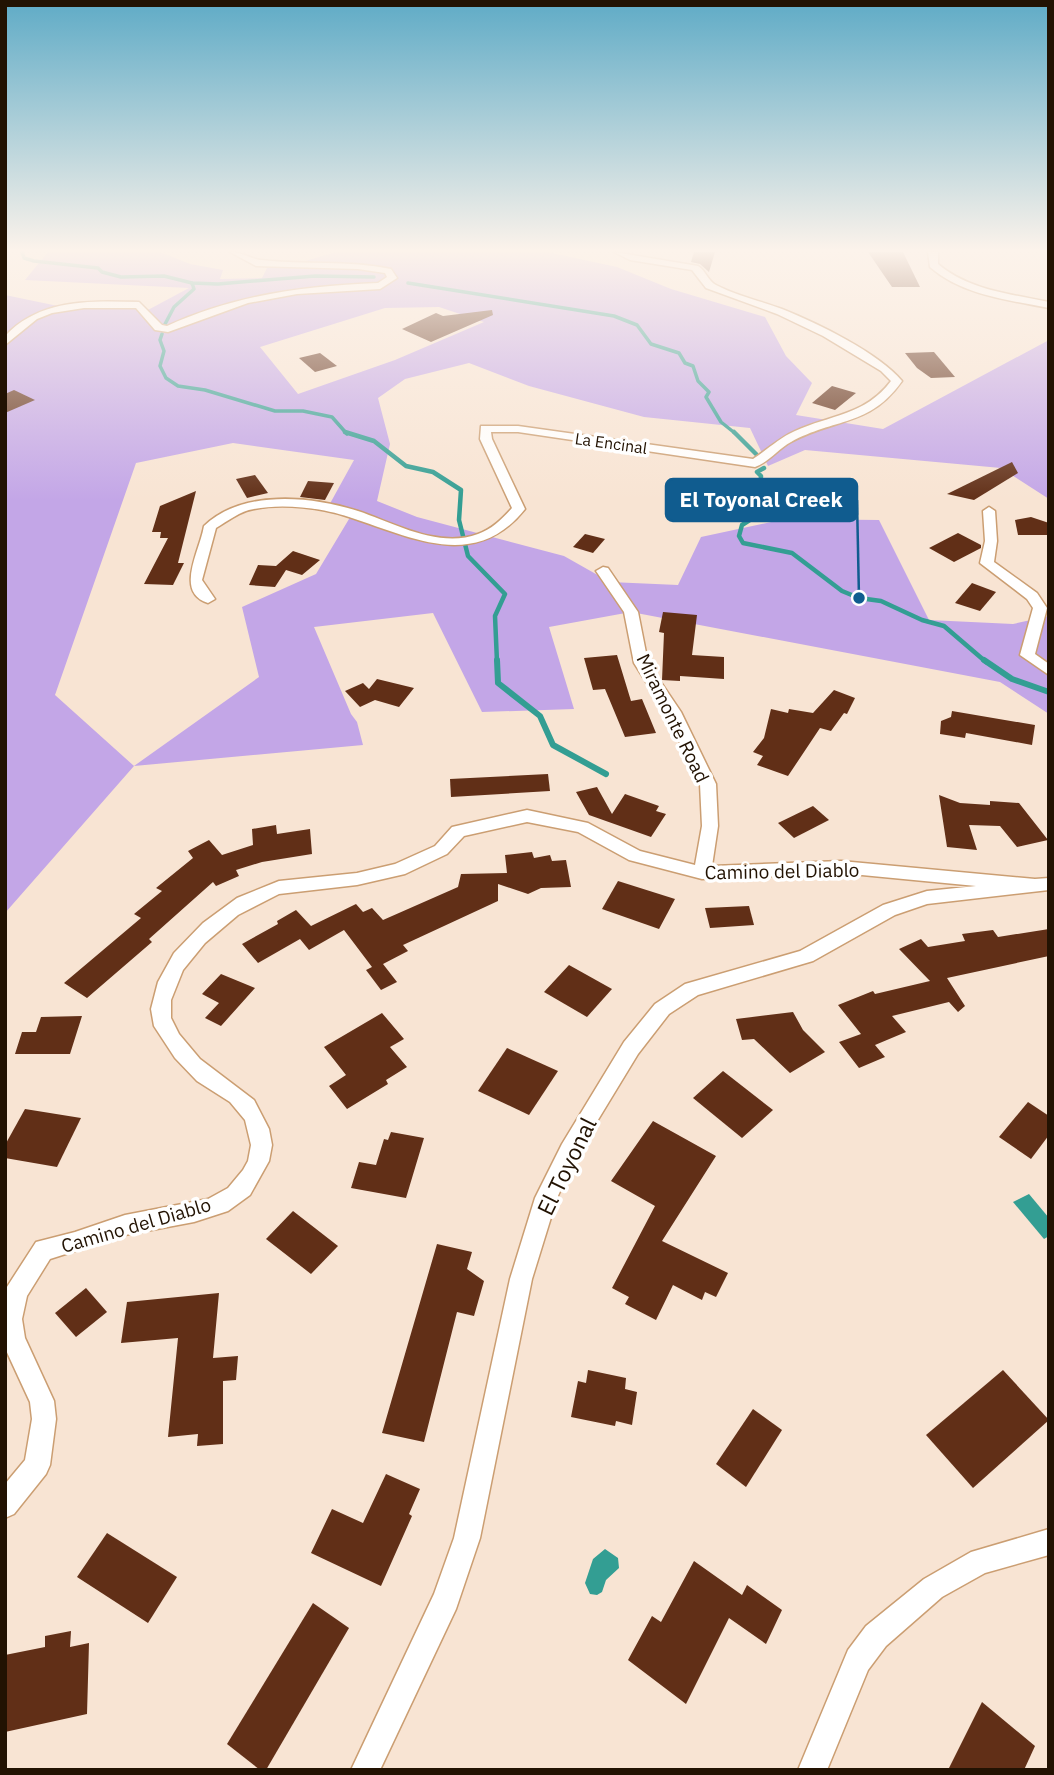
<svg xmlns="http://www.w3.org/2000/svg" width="1054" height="1775" font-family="'IBM Plex Sans',sans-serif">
	<rect width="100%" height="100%" fill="#f8e4d3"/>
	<path fill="#c3a6e7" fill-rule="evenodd" d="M48,252H160L190,264L223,270L220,279L262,278L269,264L288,266L336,252H547L617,267L671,289L765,317L786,356L812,383L796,415L883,429L1049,340V499L1001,468L805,450L768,466L750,428L644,417L529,386L469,363L405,379L378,398L390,444L377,501L417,517L564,556L610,582L678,585L701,537L785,519L879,520L929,620L1013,624L1049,616V714L1000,682L631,612L549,627L574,709L482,712L433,613L314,627L351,714L357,722L363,745L134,766L5,913V295L58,306L139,305L146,311L189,288L25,280ZM439,307L484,322L395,360L298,394L260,347L385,308ZM233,443L354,460L327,509L352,514L316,574L242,607L259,677L134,766L55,695L136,463Z"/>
	<g fill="#339e93">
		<path d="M1029,1194L1049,1218V1236L1044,1239L1013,1202Z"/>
		<path d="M605,1549L618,1558L619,1568L606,1580L602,1592L597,1595L590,1594L585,1583L593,1559Z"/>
	</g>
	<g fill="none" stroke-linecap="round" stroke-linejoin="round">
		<g stroke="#339e93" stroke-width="3.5">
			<path d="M22,252L24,258L34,261L98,268L102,272L121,277L164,276L192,283L218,284L315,276L374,277"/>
			<path d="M408,283L614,316L637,325L651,344L679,353L685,363L693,366L698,381L709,392L706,397L721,422L736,434"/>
			<path d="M164,326L174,307L194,289L192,283"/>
			<path d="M162,334L160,340L164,351L160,366L166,378L178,386L205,390L275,411H303L332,417L347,434"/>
		</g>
		<g stroke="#339e93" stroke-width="4.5">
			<path d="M345,432L374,441L406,466L433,472L461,490L459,520L468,556L505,594L495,616L497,662"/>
			<path d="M734,432L756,454"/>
			<path d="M764,468L757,472L761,476L760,492L756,496L763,506L756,516L742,525L739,536L743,543L792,553L842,591L859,598L881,601L922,620L944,626L986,662"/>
		</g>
		<g stroke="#339e93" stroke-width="6">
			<path d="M497,660L498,683L540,716L553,745L606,774"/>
			<path d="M984,660L1012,679L1049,692"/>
		</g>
	</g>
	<g fill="#612f17">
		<path d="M694,252H715L709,272L700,264L691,262Z"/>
		<path d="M868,252H903L920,287H892Z"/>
		<path d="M492,310L493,315L431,342L402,329L436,313L443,316Z"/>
		<path d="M934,352L955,377L931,378L917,368L905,353Z"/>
		<path d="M320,353L337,366L315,372L299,358Z"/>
		<path d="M832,386L856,393L835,410L812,403Z"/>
		<path d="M14,390L35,400L5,413V394Z"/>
		<path d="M1012,462L1018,473L974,500L947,494Z"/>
		<path d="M255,475L268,493L247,498L236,479Z"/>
		<path d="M308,481L334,483L325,500L300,497Z"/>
		<path d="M196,491L178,563H184L173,585L144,584L168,538H160L161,532H152L160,506Z"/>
		<path d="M1031,517L1049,523V535H1018L1015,520Z"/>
		<path d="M958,533L981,545V548L954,562L929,548Z"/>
		<path d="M585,534L605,539L593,553L573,547Z"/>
		<path d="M293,551L320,560L302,575L286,570L275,587L249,585L258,565L276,566Z"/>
		<path d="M972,583L996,592L980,611L955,603Z"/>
		<path d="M663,612L697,615L692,655L724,657V679L680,676V681L662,680L664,633L659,632Z"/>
		<path d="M617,655L631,701L642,699L656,733L625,737L605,689L593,690L584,658Z"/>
		<path d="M377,679L414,688L399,707L375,700L360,707L345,691L363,683L369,689Z"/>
		<path d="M834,690L855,698L847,714L844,713L831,731L820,728L788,776L757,765L763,756L753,752L764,738L771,709L788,713L789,709L813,713Z"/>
		<path d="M952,711L1035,725L1032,745L966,733L965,738L940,734L941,721L951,717Z"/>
		<path d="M548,774L550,791L451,797L450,779Z"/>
		<path d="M597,787L612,814L625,794L659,806L656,811L666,814L651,837L589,815L576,792Z"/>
		<path d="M939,795L960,803L990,805V801L1019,803L1048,840L1017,847L1000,826L969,825L977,850L947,847Z"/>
		<path d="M813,806L829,820L794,838L778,823Z"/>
		<path d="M276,825L277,834L310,829L312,854L262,862L236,870L239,876L216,886L213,882L149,939L152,942L87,998L64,983L141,918L134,914L162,891L156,888L193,858L188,851L209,840L222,855L253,845L252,829Z"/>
		<path d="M532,852L534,858L550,855L552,861L566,860L571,887L541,888L528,894L498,884V901L403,945L408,951L383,964L397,982L381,990L366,970L372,967L344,930L309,950L300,939L258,963L242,944L278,924L277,921L296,910L311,926L356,904L363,912L372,908L383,920L458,887L461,874L507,873L505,855Z"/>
		<path d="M618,881L675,899L659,929L602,909Z"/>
		<path d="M749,906L754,925L710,928L705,908Z"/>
		<path d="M1049,929V956L947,978L965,1006L958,1012L949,1002L892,1016L906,1032L875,1045L885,1057L859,1068L839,1042L861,1034L838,1005L873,991L875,994L930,981L899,949L921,939L928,947L965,941L962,934L993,930L998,937Z"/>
		<path d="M569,965L612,989L587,1017L544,992Z"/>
		<path d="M221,974L255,988L221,1026L205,1018L219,1003L202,994Z"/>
		<path d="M793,1012L803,1030L825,1052L790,1073L754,1039L742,1040L736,1019Z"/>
		<path d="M382,1013L404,1039L390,1047L407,1067L386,1080L388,1084L347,1109L329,1086L346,1075L324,1047Z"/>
		<path d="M82,1016L70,1054H15L22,1032H36L41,1017Z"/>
		<path d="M507,1048L558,1071L529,1115L478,1091Z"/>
		<path d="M723,1071L773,1110L742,1138L693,1098Z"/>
		<path d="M1028,1102L1049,1116V1135L1031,1159L999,1137Z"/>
		<path d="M25,1109L81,1118L57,1167L5,1158V1145Z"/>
		<path d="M653,1121L716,1156L662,1241L728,1273L716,1297L705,1292L702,1300L673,1285L656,1320L625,1304L629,1297L612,1288L655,1206L611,1181Z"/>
		<path d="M391,1132L424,1138L406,1198L351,1188L359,1162L376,1165L384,1139L388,1140Z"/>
		<path d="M293,1211L338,1246L311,1274L266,1239Z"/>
		<path d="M437,1244L472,1252L467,1269L484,1281L474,1316L457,1312L424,1442L382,1433Z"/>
		<path d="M86,1288L107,1312L76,1337L55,1313Z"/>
		<path d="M219,1293L213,1358L238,1356L236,1380L223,1381V1444L197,1446L198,1434L168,1437L178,1338L121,1343L127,1302Z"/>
		<path d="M588,1370L626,1378L625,1389L637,1392L632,1425L616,1421L615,1426L571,1417L578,1381L586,1383Z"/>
		<path d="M1003,1370L1049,1420L973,1488L926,1435Z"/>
		<path d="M753,1409L782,1430L746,1487L716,1464Z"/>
		<path d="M386,1474L420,1489L409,1514L412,1516L381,1586L311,1553L332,1509L363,1523Z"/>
		<path d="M107,1533L177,1577L148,1623L77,1577Z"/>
		<path d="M694,1561L742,1595L747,1585L782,1610L766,1644L729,1618L686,1704L628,1660L652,1616L661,1622Z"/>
		<path d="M313,1603L349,1628L266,1770H260L227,1744Z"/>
		<path d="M71,1631L70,1647L89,1643L87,1714L5,1732V1655L45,1647V1636Z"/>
		<path d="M982,1702L1035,1746L1024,1770H948Z"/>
	</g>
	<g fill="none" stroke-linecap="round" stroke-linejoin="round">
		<defs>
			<g id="minor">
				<path d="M230,252C243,252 250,259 261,260C305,265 348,260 391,269L397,278L380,289L297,294L248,303L168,332L155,330L136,308H84L52,313L37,319L5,345V336C41,298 91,301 139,302L162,325L167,326C235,295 303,286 378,283L387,277L385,273L358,269L256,266Z"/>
				<path d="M614,252L698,266C706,271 708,281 716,285C737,296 761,301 782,309C817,323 879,353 902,381C870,427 834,418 791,442C778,449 769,462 755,467L518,432H491L492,439L525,509C475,572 411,537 349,517C322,508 283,503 254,509C240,511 228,521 216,528L202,580L215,599L208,603C174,592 200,551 204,526C242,489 312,496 358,511C394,523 439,549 478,534C492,529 502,519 512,508L480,439L481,426H518L753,459C767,450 779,438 795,431C830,415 866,415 891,381L881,371L823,336L777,314L706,288L692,270L630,260Z"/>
				<path d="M928,252H938V264C968,290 1011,294 1049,302V308C1008,300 962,295 930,267Z"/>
				<path d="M989,507L995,511L997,541L994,562L1037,593L1047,608L1035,654L1049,664V675L1020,655L1033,608L1027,599L980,563L985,541L983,511Z"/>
				<path d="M603,567L608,568L638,612L648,663L681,712L716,784L718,826L712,866L841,861L1035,879L1049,878V890L927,904L895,915L813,961L698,995L669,1014L638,1054L576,1156L557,1198L532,1279L480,1538L456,1609L380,1770H351L434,1594L454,1538L510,1279L535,1198L562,1144L624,1042L655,1004L685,984L800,951L883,905L927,891L976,886L841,873L702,879L629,860L578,832L527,822L464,836L447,854L405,874L357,885L279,894L238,915L205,943L183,970L171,1000V1018L179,1034L200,1059L254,1100L269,1129L272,1145L269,1161L250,1195L228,1211L194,1222L125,1235L50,1259L27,1296L22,1319L25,1338L54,1401L56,1419L50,1465L46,1474L14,1514L5,1518V1484L25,1460L32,1419L30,1402L5,1348V1290L36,1242L75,1232L125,1215L208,1199L228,1188L243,1170L248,1161L251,1145L245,1120L230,1102L197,1081L175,1058L154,1026L151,1009L158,982L174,953L203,923L237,898L279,881L357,873L395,864L435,846L452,827L527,810L588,823L640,851L695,865L702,826L700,784L665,712L634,663L624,612L596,571Z"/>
				<path d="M1049,1529V1555L985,1573L942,1597L886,1646L868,1670L827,1770H798L848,1650L866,1626L924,1579L971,1552Z"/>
			</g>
		</defs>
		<use href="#minor" stroke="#cb9e72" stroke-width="3"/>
		<use href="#minor" fill="#fff" fill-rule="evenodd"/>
	</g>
	<linearGradient id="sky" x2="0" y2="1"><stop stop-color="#5fabc6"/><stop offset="0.5" stop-color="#fcf3eb"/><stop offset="1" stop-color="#fcf3eb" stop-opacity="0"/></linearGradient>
	<rect width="1054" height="501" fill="url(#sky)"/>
	<g text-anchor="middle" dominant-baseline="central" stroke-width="7" stroke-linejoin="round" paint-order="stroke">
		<g font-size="16" fill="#221202" stroke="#fff">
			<text transform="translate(611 443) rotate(8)">La Encinal</text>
		</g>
		<g font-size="19" fill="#221202" stroke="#fff">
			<text transform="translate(673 718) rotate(64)">Miramonte Road</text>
			<text transform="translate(782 871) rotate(-1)">Camino del Diablo</text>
			<text transform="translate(136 1225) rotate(-16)">Camino del Diablo</text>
		</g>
		<g font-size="23" fill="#221202" stroke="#fff">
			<text transform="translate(566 1166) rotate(-64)">El Toyonal</text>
		</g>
	</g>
	<path fill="none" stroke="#105c8f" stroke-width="2.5" d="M859 598L857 500"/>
	<circle fill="#105c8f" stroke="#fff" stroke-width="2.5" cx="859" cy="598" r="7"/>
	<rect fill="#105c8f" stroke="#105c8f" stroke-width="2.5" x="666" y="479" width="191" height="42" rx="7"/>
	<g font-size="21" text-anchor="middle" font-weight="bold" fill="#fff">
		<text x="761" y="507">El Toyonal Creek</text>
	</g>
	<rect width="1054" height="1775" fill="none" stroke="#221202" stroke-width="14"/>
</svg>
